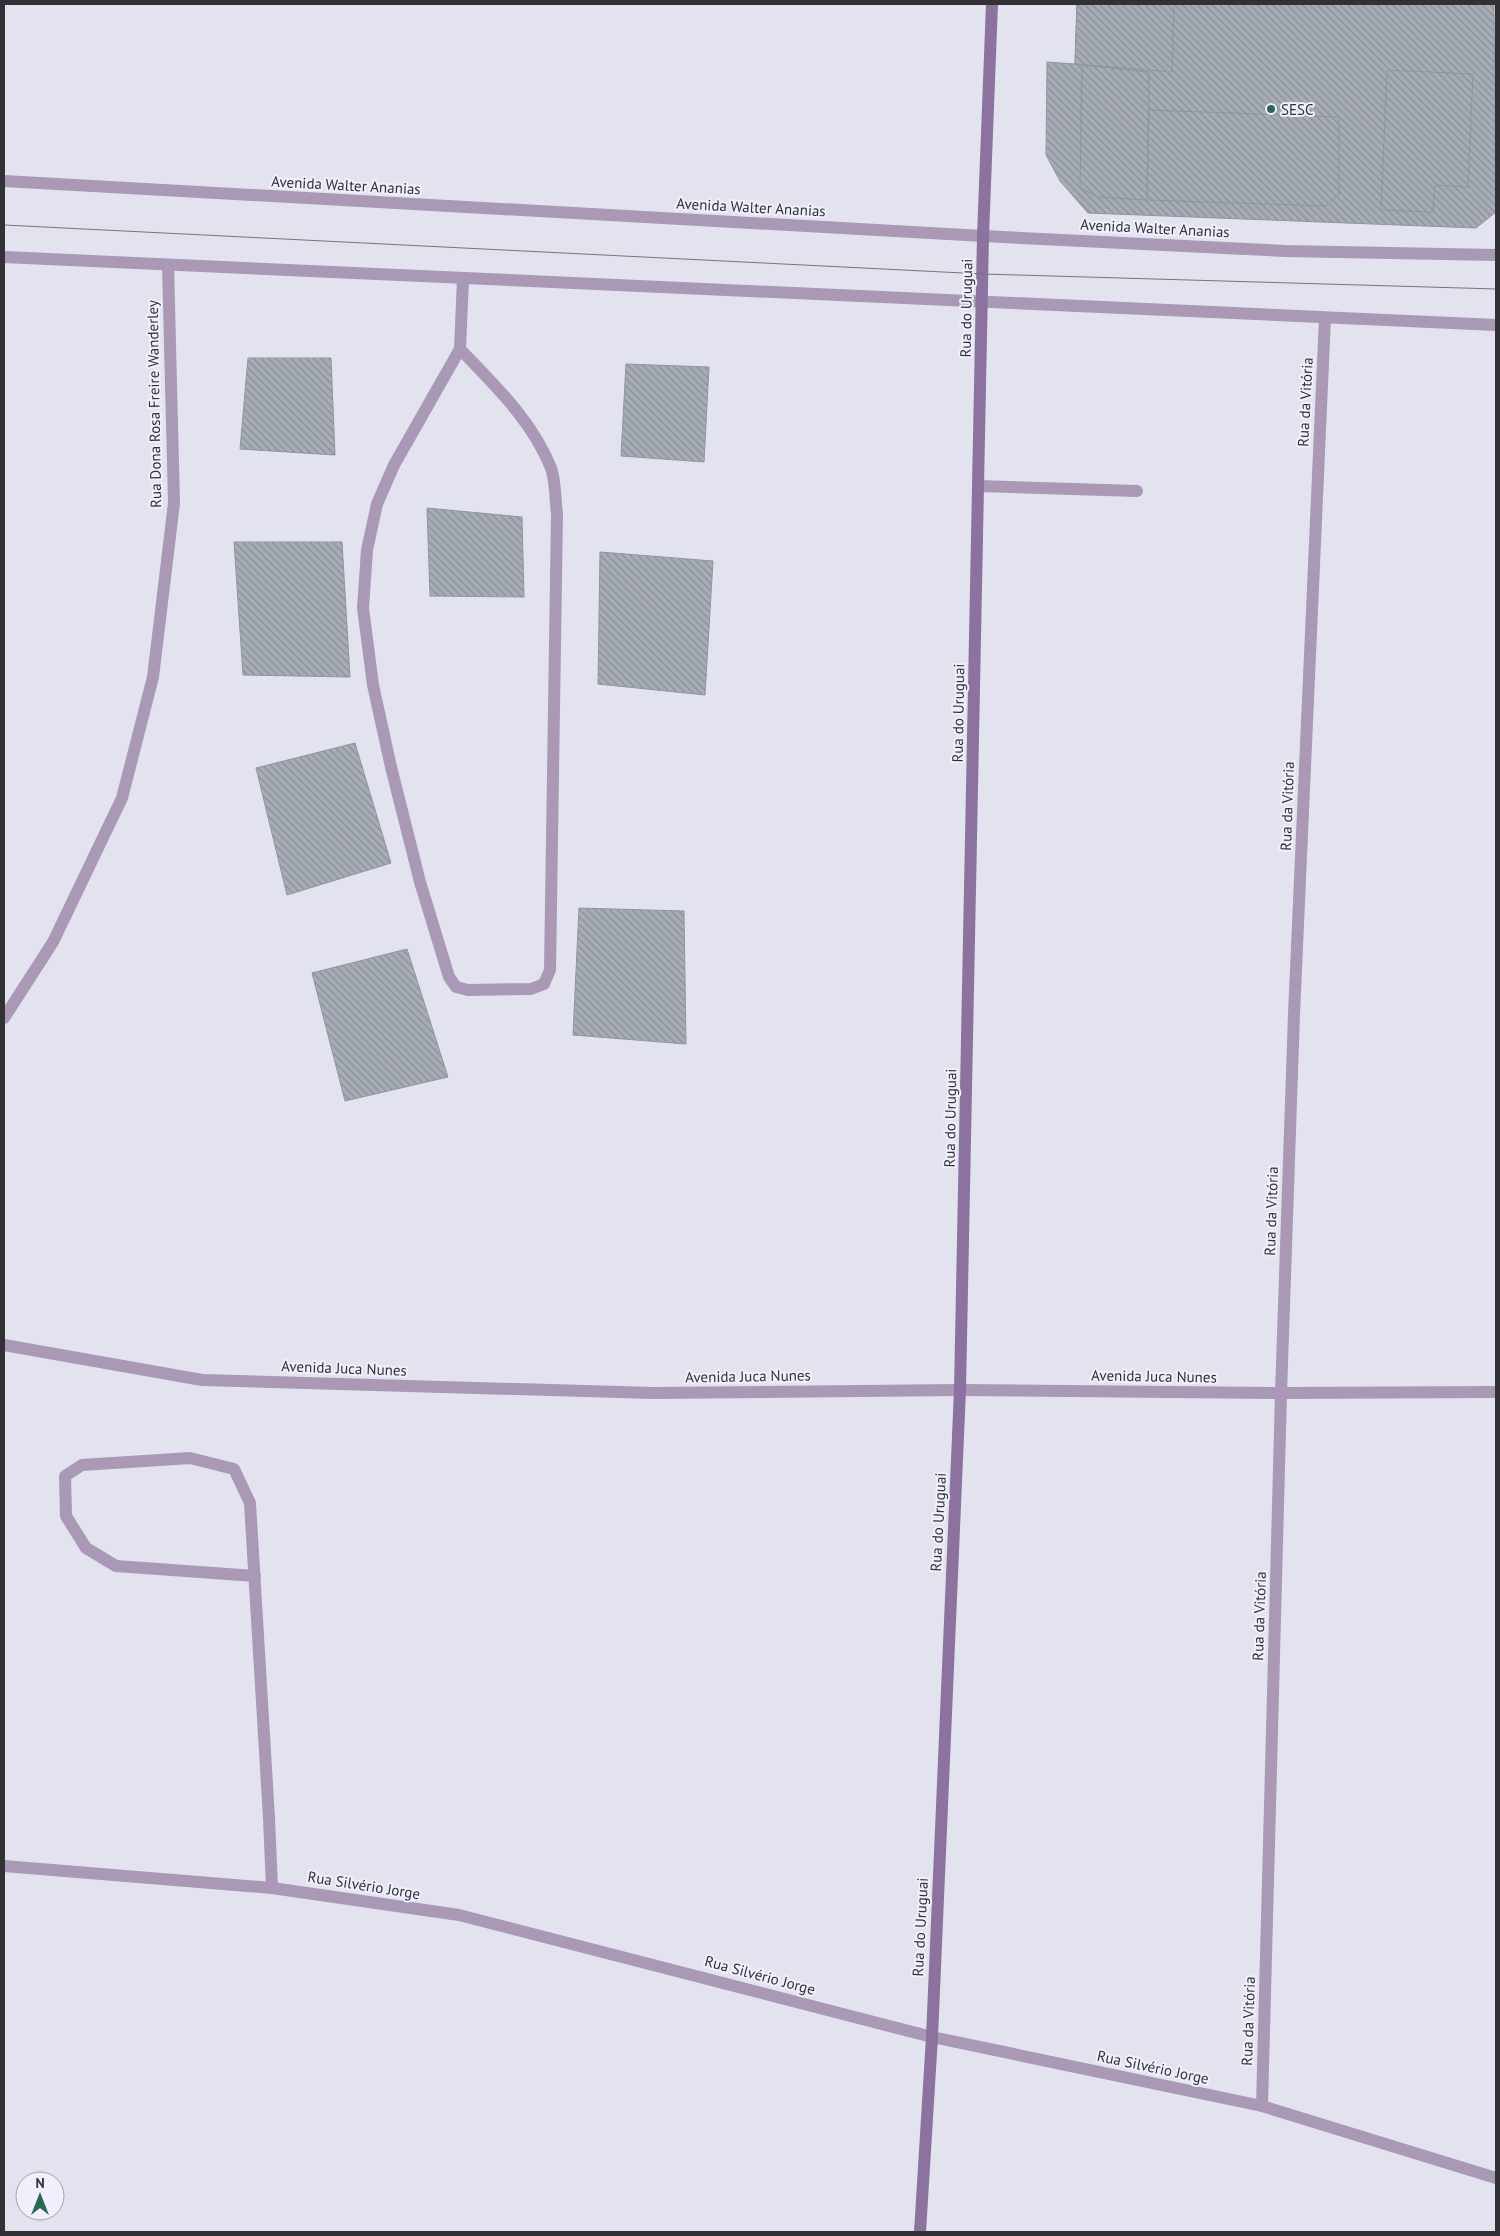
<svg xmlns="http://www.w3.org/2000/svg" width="1500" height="2236" font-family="'PT Sans',sans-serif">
	<defs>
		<pattern id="building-back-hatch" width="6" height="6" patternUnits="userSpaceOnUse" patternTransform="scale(1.25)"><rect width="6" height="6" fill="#a7adb7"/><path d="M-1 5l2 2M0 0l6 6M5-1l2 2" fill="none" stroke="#898d96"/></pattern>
	</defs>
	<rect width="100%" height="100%" fill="#e3e3ef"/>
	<g fill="url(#building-back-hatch)" stroke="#8f959f">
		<path d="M1077,4H1494L1496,212L1476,228L1088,213L1060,181L1046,155L1047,62L1075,64Z"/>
		<path d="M1077,4H1174L1172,72L1075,64Z"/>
		<path d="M1082,65L1149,72L1147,200L1098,197L1080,188Z"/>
		<path d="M1387,70L1473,74L1468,187L1435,185L1433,212L1381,210Z"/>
		<path d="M1149,110L1339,117V194L1326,206L1147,200Z"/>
		<path d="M248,358H331L335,455L240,449Z"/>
		<path d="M626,364L709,367L704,462L621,456Z"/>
		<path d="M427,508L522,517L524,597L430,596Z"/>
		<path d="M234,542H342L350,677L243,675Z"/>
		<path d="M600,552L713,561L705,695L598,684Z"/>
		<path d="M355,743L391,863L287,895L256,768Z"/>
		<path d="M579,908L684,911L686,1044L573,1035Z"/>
		<path d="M407,949L448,1077L345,1101L312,973Z"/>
	</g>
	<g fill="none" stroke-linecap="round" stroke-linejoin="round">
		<g stroke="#a998b6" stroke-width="12">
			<path d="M979,486L1137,491"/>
			<path d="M255,1576L116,1566L86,1548L66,1516L65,1476L82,1465L190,1458L234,1469L250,1503L269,1818"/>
		</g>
		<g stroke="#a998b6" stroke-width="12">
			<path d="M460,349C494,385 532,420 551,468C556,482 555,500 557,514L550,970L544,984L531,989L468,990L456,987L449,977L420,882L391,767L373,685L363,608L367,550L377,504L394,465L460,349L463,279"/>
			<path d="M4,1018L53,942L122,798L153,677L174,503L168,265"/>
			<path d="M4,1345L202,1380L653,1393L960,1390"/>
			<path d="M269,1818L272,1888"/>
			<path d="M4,1866L272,1888L459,1915L932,2037L1262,2106L1496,2178"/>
			<path d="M1262,2106L1281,1393L1294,1014L1325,318"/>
		</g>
		<g stroke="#a998b6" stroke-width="12">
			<path d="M4,181L983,236L1285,251L1496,255"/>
			<path d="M4,257L1496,325"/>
			<path d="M960,1390L1281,1393L1496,1392"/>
		</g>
		<path stroke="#8c729f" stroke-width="12" d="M920,2232L932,2037L960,1390L983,236L992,4"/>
		<path stroke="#75757c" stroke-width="1" d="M4,225L983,274L1496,289"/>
	</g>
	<circle fill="#2b6853" stroke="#f0f0fd" stroke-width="2" cx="1271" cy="109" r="5"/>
	<g text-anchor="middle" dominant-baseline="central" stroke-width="4" stroke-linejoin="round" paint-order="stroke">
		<g font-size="15" fill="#313136" stroke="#f0f0fd" text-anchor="start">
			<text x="1281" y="109">SESC</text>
		</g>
		<g font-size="15" fill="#313136" stroke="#f0f0fd">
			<text transform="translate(346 185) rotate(3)">Avenida Walter Ananias</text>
			<text transform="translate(751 207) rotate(3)">Avenida Walter Ananias</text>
			<text transform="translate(1155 228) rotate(3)">Avenida Walter Ananias</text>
			<text transform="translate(966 308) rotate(-89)">Rua do Uruguai</text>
			<text transform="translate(1305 402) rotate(-87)">Rua da Vitória</text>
			<text transform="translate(154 404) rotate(-91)">Rua Dona Rosa Freire Wanderley</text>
			<text transform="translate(958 713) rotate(-89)">Rua do Uruguai</text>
			<text transform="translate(1287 806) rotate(-88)">Rua da Vitória</text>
			<text transform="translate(950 1118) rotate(-89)">Rua do Uruguai</text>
			<text transform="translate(1271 1211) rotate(-88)">Rua da Vitória</text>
			<text transform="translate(344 1368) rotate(2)">Avenida Juca Nunes</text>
			<text transform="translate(748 1376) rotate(-1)">Avenida Juca Nunes</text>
			<text transform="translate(1154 1376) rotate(1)">Avenida Juca Nunes</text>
			<text transform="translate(938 1522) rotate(-87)">Rua do Uruguai</text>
			<text transform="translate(1259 1616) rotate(-88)">Rua da Vitória</text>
			<text transform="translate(364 1885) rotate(9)">Rua Silvério Jorge</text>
			<text transform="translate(920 1927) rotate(-87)">Rua do Uruguai</text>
			<text transform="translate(760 1975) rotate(15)">Rua Silvério Jorge</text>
			<text transform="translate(1248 2021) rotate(-88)">Rua da Vitória</text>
			<text transform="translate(1153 2067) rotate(12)">Rua Silvério Jorge</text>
		</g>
	</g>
	<rect width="1500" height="2236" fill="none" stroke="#313136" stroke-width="10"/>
	<g transform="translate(40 2196)"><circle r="24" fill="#f0f0fd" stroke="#a4a4ad"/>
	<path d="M0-4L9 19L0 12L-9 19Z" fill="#2b6853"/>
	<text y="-8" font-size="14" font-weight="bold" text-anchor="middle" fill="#313136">N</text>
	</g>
</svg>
